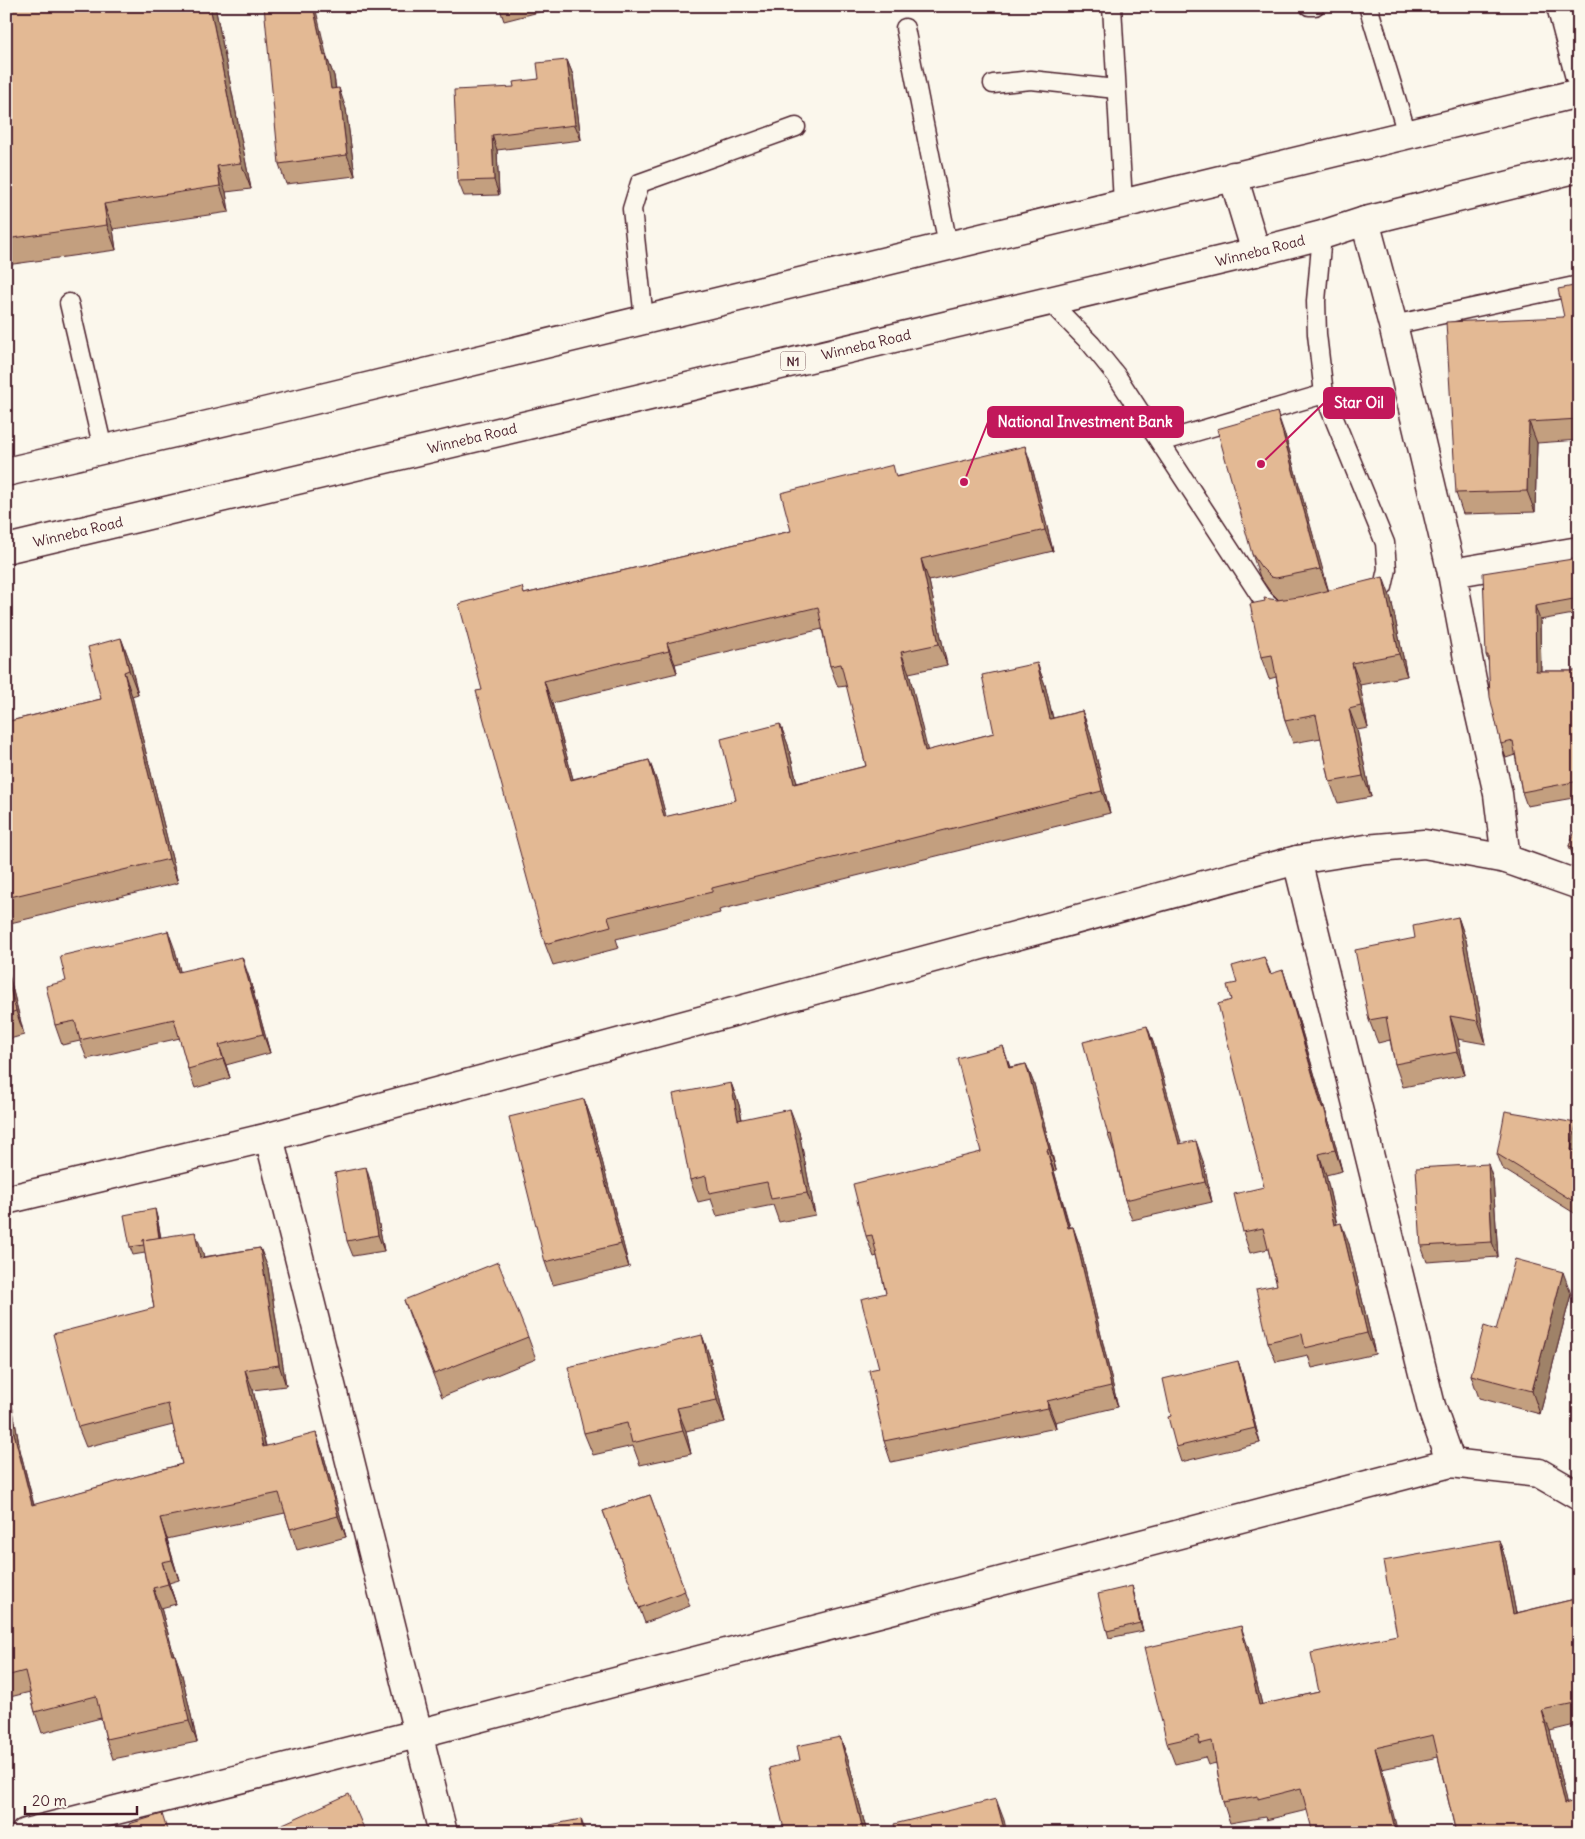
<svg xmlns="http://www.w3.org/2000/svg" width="1585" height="1839" font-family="Delius,sans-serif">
	<rect width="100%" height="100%" fill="#fbf7ec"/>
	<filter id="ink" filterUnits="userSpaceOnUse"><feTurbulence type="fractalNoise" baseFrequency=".02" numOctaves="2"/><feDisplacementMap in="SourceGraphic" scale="10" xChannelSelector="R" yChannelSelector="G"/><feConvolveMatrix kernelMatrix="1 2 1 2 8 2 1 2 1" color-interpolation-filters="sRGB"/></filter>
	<g filter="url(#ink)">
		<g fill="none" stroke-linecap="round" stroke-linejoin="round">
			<defs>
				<g id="service">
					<path d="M1112,6L1123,203"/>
					<path d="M1309,6H1315"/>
					<path d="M1368,6L1407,134"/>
					<path d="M905,28L948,245"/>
					<path d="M993,84L1031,80L1116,89"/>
					<path d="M1322,235L1316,301L1317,334L1324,394L1385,543L1387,569L1383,587L1367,592"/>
					<path d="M1048,300L1091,344L1116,375L1261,597L1275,610L1285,611"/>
					<path d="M69,303L103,449"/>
					<path d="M644,319L632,209L640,183L796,127"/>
					<path d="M1393,325L1579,285"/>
					<path d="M1161,442L1324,394"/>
				</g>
				<g id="minor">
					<path d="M1561,6L1579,74"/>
					<path d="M1365,221L1393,325L1452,573L1472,680L1498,794L1506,859"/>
					<path d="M1452,573L1579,551"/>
					<path d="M1297,860L1431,1406L1451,1463"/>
					<path d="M269,1137L443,1833"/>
					<path d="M6,1200L269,1137L1297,860L1366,849L1424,844L1506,859L1579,885"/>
					<path d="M25,1833L417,1734L1451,1463L1539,1473L1579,1496"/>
				</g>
				<g id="trunk">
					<path d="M1233,176L1256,252"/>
					<path d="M6,472L260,413L1579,93"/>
					<path id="s1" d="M6,549L1256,252L1322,235L1365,221L1579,168"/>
				</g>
			</defs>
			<use href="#service" stroke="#4a1f2b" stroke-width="21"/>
			<use href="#minor" stroke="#4a1f2b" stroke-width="31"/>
			<use href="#trunk" stroke="#4a1f2b" stroke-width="31"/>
			<use href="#service" stroke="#fbf7ec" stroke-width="18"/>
			<use href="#minor" stroke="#fbf7ec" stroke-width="28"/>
			<use href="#trunk" stroke="#fbf7ec" stroke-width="28"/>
		</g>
		<g fill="#c39f7f" stroke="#4a1f2b" fill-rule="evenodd">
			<path d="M6,6H215L251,189L226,192L229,212L113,229L116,250L6,265Z"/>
			<path d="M499,6H562L504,21Z"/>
			<path d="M327,58L334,76L336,89L346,109L355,176L286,184L279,164Z"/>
			<path d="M567,60L573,75L581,140L497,150L499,195L464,196L458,181L514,87L539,79Z"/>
			<path d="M1579,285V440L1537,443L1535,512L1463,514L1456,493L1564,317Z"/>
			<path d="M1285,435L1328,590L1391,599L1407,676L1360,685L1368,728L1357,730L1371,797L1338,803L1330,782L1321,738L1293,743L1285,721L1276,677L1269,679L1261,657L1277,600H1279L1269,590L1260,577L1252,554Z"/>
			<path d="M1032,467L1053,551L929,581L947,665L909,673L927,751L994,733L1037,663L1045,685L1053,718L1082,711L1090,732L1110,813L719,910L720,913L616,939L619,948L553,965L545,944L522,587L524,594L791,531L898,476ZM822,629L830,666L838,687L847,686L866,766L797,783L788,745L780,724L736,800L666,817L657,782L649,760L573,779L552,703L677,673L675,664Z"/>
			<path d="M1579,558V613L1540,620L1541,671H1579V797L1527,806L1522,792L1515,755L1506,758L1501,744L1489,663L1486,655Z"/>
			<path d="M121,638L130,662L138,694L132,696L178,883L6,924V722L101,699Z"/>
			<path d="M1579,802V861L1575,860L1569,846L1577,827Z"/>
			<path d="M1458,917L1466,940L1486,1044L1458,1039L1465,1075L1403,1087L1395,1064L1390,1040L1378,1043L1369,1020L1415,938Z"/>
			<path d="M175,950L180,972L249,977L270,1053L226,1065L230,1078L195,1088L188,1069L180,1038L87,1059L80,1041L62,1045L55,1025L66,981Z"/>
			<path d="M1264,957L1271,974L1290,991L1324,1107L1331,1128L1342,1171L1326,1175L1337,1224L1349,1244L1375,1354L1312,1368L1308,1355L1276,1362L1268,1342L1277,1285L1268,1249L1250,1253L1243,1232L1264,1187L1231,1000L1237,983Z"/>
			<path d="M6,963L24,1035L6,1040Z"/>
			<path d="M1147,1026L1154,1045L1181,1144L1203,1161L1212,1202L1132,1220L1125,1200L1115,1154L1108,1135Z"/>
			<path d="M6,1057L9,1068L6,1069Z"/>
			<path d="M1026,1064L1034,1084L1056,1170L1054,1171L1070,1227H1073L1080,1247L1118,1407L1055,1422L1056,1428L891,1462L884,1441L879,1368L886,1293L877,1256L874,1257L866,1236L981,1152L1010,1067Z"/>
			<path d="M731,1083L739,1105L742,1119L799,1132L815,1215L779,1222L773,1205L717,1216L711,1199L698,1202L690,1180Z"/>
			<path d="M584,1099L592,1121L629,1267L553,1285L545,1262Z"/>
			<path d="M1576,1123L1579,1131V1216L1503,1169L1497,1154Z"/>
			<path d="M1493,1179L1498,1257L1427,1262L1421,1246Z"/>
			<path d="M371,1183L384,1251L353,1256L347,1241Z"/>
			<path d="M157,1217L161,1238L203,1253V1257L260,1248L268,1268L286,1386L253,1390L266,1446L323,1453L346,1537L297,1550L290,1529L285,1513L167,1539L179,1580L169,1583L176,1604L161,1608L174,1655H175L182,1675L197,1742L113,1759L106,1739L101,1718L42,1733L35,1712L30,1692L6,1698V1371L20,1450L34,1505L182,1464L173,1425L86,1447L78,1427L154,1308L145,1253L133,1255L130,1247Z"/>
			<path d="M1571,1294L1540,1414L1479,1398L1471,1375L1496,1330Z"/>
			<path d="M404,1300L528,1337L536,1359L442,1397L412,1322Z"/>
			<path d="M702,1335L710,1358L725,1422L686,1431L691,1454L640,1465L633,1446L593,1455L584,1433Z"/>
			<path d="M1238,1361L1243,1377L1260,1443L1181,1462L1176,1447L1171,1416Z"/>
			<path d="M650,1495L690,1606L645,1623L603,1511Z"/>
			<path d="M1499,1540L1506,1561L1516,1613L1579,1598V1724L1550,1731L1566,1803L1456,1833L1438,1757L1382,1769L1307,1810L1266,1820L1265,1817L1230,1823L1223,1802L1216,1763L1208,1765L1205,1757L1175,1764L1167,1743L1248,1647L1262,1705L1319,1692L1397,1635Z"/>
			<path d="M1132,1586L1134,1594L1143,1631L1109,1638L1107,1631Z"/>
			<path d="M840,1737L848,1759L867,1833H785L800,1760Z"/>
		</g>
		<g fill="#9f8268" stroke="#4a1f2b">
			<path d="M210,6H215L251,189L241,163Z"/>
			<path d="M313,6H315L327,58L334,76L338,110L331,89L324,56Z"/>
			<path d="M567,60L573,75L581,140L575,125Z"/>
			<path d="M339,88L346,109L355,176L347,155Z"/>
			<path d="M492,135L497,150L499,195L494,180Z"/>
			<path d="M217,166L226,192L229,212L220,186Z"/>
			<path d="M104,204L113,229L116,250L107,225Z"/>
			<path d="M1277,412L1285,435L1329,592L1320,569Z"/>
			<path d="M1529,422L1537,443L1535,512L1527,491Z"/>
			<path d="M1025,446L1032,467L1053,551L1045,530Z"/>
			<path d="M921,559L929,581L947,665L939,644Z"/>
			<path d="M1383,577L1391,599L1407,676L1399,654Z"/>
			<path d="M1535,606L1540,620L1541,685L1536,671Z"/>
			<path d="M121,638L130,662L138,694L129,670Z"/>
			<path d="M667,643L675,664L677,673L669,651Z"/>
			<path d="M901,652L909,673L933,773L925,751Z"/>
			<path d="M1037,663L1045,685L1058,740L1050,719Z"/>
			<path d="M1352,663L1360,685L1368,728L1361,706Z"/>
			<path d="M124,672L132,696L178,883L169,859Z"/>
			<path d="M544,681L552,703L579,801L571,780Z"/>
			<path d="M1349,709L1357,730L1371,797L1363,776Z"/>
			<path d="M1082,711L1090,732L1110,813L1102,791Z"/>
			<path d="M780,724L788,745L802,805L794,784Z"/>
			<path d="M649,760L657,782L672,839L664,817Z"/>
			<path d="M1458,917L1466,940L1486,1044L1478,1021Z"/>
			<path d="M168,931L175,950L185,992L178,972Z"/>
			<path d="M242,957L249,977L270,1053L263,1034Z"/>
			<path d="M6,963L24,1035L16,1011L6,974Z"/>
			<path d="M1283,970L1290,991L1324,1107L1331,1128L1342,1171L1335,1150Z"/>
			<path d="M1450,1016L1458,1039L1465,1075L1457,1052Z"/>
			<path d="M1147,1026L1154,1045L1187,1164L1179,1144Z"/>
			<path d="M219,1045L226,1065L230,1078L223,1059Z"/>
			<path d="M1003,1046L1010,1067L1009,1068Z"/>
			<path d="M1026,1064L1034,1084L1056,1170L1049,1149Z"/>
			<path d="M731,1083L739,1105L746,1142L738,1120Z"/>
			<path d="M584,1099L592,1121L629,1267L621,1244Z"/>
			<path d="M790,1109L799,1132L815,1215L807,1193Z"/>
			<path d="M1576,1123L1579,1131V1153L1571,1150Z"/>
			<path d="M1196,1141L1203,1161L1212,1202L1205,1182Z"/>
			<path d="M1047,1150L1054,1171L1075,1248L1068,1228Z"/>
			<path d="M1319,1154L1326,1175L1341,1245L1334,1225Z"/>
			<path d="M1488,1164L1493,1179L1498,1257L1492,1242Z"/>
			<path d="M366,1167L371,1183L384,1251L378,1235Z"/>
			<path d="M155,1209L157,1217L163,1250L160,1242Z"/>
			<path d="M1341,1223L1349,1244L1375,1354L1367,1333Z"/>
			<path d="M1073,1227L1080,1247L1118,1407L1111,1386Z"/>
			<path d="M195,1232L203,1253L207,1278L200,1258Z"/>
			<path d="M260,1248L268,1268L286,1386L279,1365Z"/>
			<path d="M1563,1272L1571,1294L1540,1414L1532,1391Z"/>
			<path d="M702,1335L710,1358L725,1422L717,1400Z"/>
			<path d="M1238,1361L1243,1377L1260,1443L1255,1428Z"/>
			<path d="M245,1370L253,1390L270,1467L263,1447Z"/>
			<path d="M6,1371L20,1450L39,1526L32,1505L13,1429L6,1392Z"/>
			<path d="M1047,1401L1055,1422L1056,1428L1048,1408Z"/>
			<path d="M677,1408L686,1431L691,1454L683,1431Z"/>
			<path d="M316,1433L323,1453L346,1537L338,1516Z"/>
			<path d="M160,1518L167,1539L179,1580L172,1560Z"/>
			<path d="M1499,1540L1506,1561L1520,1635L1513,1614Z"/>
			<path d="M162,1562L176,1604L168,1584Z"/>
			<path d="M1132,1586L1134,1594L1143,1631L1140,1623Z"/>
			<path d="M153,1588L161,1608L179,1674L175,1655L182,1675L197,1742L189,1721Z"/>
			<path d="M1241,1626L1248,1647L1267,1726L1259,1705Z"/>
			<path d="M1542,1710L1550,1731L1571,1824L1564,1804Z"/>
			<path d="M840,1737L848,1759L867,1833H864L863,1830Z"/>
			<path d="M1375,1748L1382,1769L1398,1833H1396Z"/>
			<path d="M996,1799L1004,1820L1007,1833H1005Z"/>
			<path d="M581,1819L586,1833H583Z"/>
		</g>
		<g fill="#e3b994" stroke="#4a1f2b" fill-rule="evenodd">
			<path d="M6,6H210L241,163L217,166L220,186L104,204L107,225L6,239Z"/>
			<path d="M264,6H313L324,56L326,55L331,89L339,88L347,155L279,164Z"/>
			<path d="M567,60L575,125L492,135L494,180L458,181L454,90L514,87L513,82L539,79L537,63Z"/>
			<path d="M1579,285V419L1529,422L1527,491L1456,493L1446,322L1564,317L1558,289Z"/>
			<path d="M1277,412L1320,569L1276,578L1271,577L1261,567L1252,554L1217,429Z"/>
			<path d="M1025,446L1045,530L921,559L939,644L901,652L925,751L994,733L982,675L1037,663L1050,719L1082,711L1102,791L712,888V892L608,917L611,926L545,944L476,691L482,690L459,604L522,587L524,594L791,531L781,493L893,465L896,477ZM818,607L830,666L841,664L866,766L794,784L780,724L721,739L736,800L664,817L649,760L571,780L544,681L669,651L667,643Z"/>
			<path d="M1579,558V598L1535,606L1536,671H1579V781L1522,792L1513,741L1501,744L1490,697L1488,655H1486L1483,573Z"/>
			<path d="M1383,577L1399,654L1352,663L1361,706L1349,709L1363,776L1330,782L1316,715L1285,721L1272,655L1261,657L1250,604L1265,601L1264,598L1277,600L1306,596Z"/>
			<path d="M121,638L129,670L124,672L169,859L6,898V722L101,699L88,647Z"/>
			<path d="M1579,802V849L1569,846L1577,827Z"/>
			<path d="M1458,917L1478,1021L1450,1016L1457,1052L1395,1064L1386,1017L1369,1020L1355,950L1415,938L1413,926Z"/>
			<path d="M168,931L178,972L242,957L263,1034L219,1045L223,1059L188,1069L174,1019L80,1040L75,1021L55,1025L46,986L66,981L60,956Z"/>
			<path d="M1264,957L1270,974L1283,970L1322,1108L1324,1107L1335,1150L1319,1154L1334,1225L1341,1223L1367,1333L1305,1348L1302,1334L1268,1342L1256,1289L1277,1285L1263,1228L1243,1232L1234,1194L1264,1187L1218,1004L1231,1000L1227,985L1237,983L1232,966Z"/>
			<path d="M6,974L16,1011L6,1014Z"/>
			<path d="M1147,1026L1179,1144L1196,1141L1205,1182L1125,1200L1111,1134L1108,1135L1083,1042Z"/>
			<path d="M1003,1046L1009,1068L1026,1064L1049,1149L1047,1150L1068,1228L1073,1227L1111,1386L1047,1401L1048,1408L884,1441L869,1370L879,1368L861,1299L886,1293L872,1235L866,1236L853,1184L981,1152L957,1058Z"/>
			<path d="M731,1083L738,1120L790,1109L807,1193L771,1199L767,1182L709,1193L706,1176L690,1180L673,1094Z"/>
			<path d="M584,1099L621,1244L545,1262L509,1117Z"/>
			<path d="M1505,1111L1576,1123L1571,1150L1579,1151V1202L1578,1204L1497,1154Z"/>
			<path d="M1488,1164L1492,1242L1421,1246L1416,1168Z"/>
			<path d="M366,1167L378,1235L347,1241L335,1173Z"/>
			<path d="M155,1209L159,1238L143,1240L144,1245L130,1247L124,1215Z"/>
			<path d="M195,1232L200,1258L260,1248L279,1365L245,1370L263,1447L316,1433L338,1516L290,1529L279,1493L160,1518L172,1560L162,1562L168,1584L153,1588L172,1655H175L189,1721L106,1739L96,1696L35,1712L25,1671L6,1676V1392L13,1429L32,1505L182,1464L168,1404L78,1427L53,1334L154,1308L143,1240Z"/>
			<path d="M1515,1259L1563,1272L1532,1391L1471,1375L1484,1326L1496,1330Z"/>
			<path d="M498,1262L528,1337L434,1374L404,1300Z"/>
			<path d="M702,1335L717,1400L677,1408L683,1431L632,1443L627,1423L584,1433L568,1367Z"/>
			<path d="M1238,1361L1255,1428L1176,1447L1168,1417L1171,1416L1163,1379Z"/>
			<path d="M650,1495L685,1591L639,1608L603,1511Z"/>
			<path d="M1499,1540L1513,1614L1579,1598V1702L1542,1710L1564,1804L1579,1800V1833H1455H1456L1433,1735L1375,1748L1396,1833H1313L1301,1788L1258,1799V1796L1223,1802L1212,1741L1200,1744L1198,1736L1167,1743L1144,1648L1241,1626L1259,1705L1319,1692L1311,1653L1397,1635L1383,1561Z"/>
			<path d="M1132,1586L1140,1623L1107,1631L1098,1594Z"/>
			<path d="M840,1737L863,1830L853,1833H785L769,1768L800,1760L797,1746Z"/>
			<path d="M349,1794L366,1833H263Z"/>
			<path d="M996,1799L1005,1833H896L894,1824Z"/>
			<path d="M162,1814L168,1833H132L129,1824Z"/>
			<path d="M581,1819L583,1833H552L550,1825Z"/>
			<path d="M713,1829L714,1833H698Z"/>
		</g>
	</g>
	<g text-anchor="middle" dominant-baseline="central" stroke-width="5" stroke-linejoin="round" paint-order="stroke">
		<rect fill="#fbf7ec" stroke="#7f6065" stroke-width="1" x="780.5" y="351.5" width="25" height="19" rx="4"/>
		<g font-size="12" font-weight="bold" fill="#4a1f2b">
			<text x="793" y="361">N1</text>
		</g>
		<g font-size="14" fill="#4a1f2b" stroke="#fbf7ec">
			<text stroke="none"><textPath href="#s1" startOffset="1289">Winneba Road</textPath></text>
			<text stroke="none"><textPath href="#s1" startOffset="884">Winneba Road</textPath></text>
			<text stroke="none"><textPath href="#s1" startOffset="479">Winneba Road</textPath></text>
			<text stroke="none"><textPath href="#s1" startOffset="74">Winneba Road</textPath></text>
		</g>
	</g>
	<path fill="none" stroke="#c2185b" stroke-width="2" d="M1261 464L1324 403M964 482L988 422"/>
	<g fill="#c2185b" stroke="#fbf7ec" stroke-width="2">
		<circle cx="1261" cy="464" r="5"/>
		<circle cx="964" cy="482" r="5"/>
	</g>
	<g fill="#c2185b" stroke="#c2185b" stroke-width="2">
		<rect x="1324" y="388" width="70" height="30" rx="5"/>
		<rect x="988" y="407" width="195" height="30" rx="5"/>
	</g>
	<g font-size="15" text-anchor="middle" font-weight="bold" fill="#fff">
		<text x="1359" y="408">Star Oil</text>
		<text x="1085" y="427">National Investment Bank</text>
	</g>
	<rect width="1585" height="1839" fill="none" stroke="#fbf7ec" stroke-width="25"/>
	<rect x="12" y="12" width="1560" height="1814" fill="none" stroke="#4a1f2b" stroke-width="2" filter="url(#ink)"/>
	<path d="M25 1806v8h112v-8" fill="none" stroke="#4a1f2b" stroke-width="2.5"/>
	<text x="32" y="1806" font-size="15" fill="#4a1f2b" stroke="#fbf7ec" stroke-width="4" paint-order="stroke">20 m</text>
</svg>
